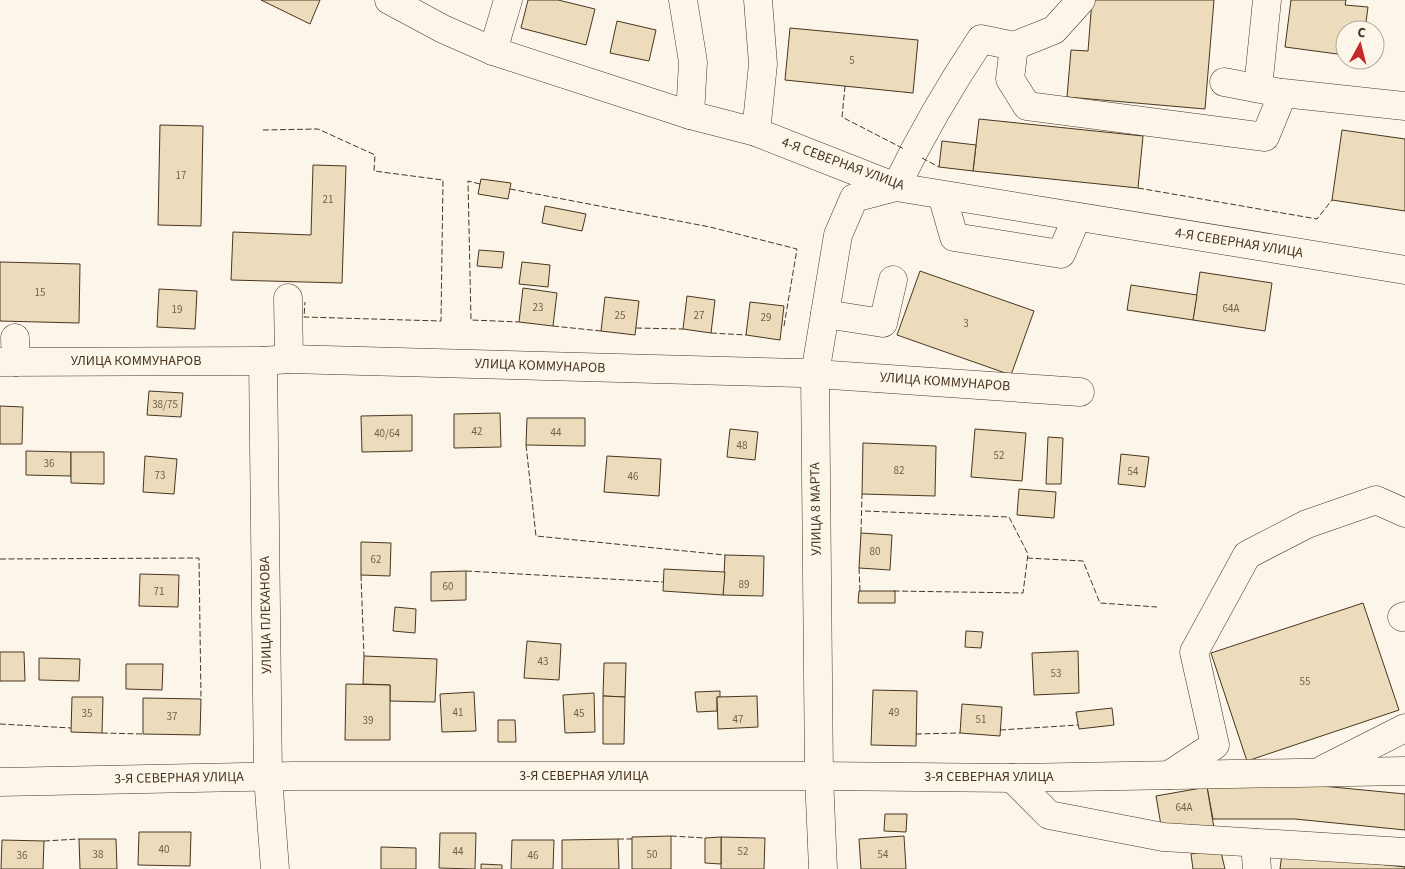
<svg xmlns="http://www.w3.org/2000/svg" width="1405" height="869" font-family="'Source Sans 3',sans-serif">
	<rect width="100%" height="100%" fill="#fbf6e9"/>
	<g fill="#ecdcbc" stroke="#4a3520">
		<path d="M261,0H320L310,24Z"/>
		<path d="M528,0H558L595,9L586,45L521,28Z"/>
		<path d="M1092,0H1214L1205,109L1067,97L1071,50L1088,51Z"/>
		<path d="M1291,0H1346L1345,5L1368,7L1365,30H1345V55L1285,47Z"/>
		<path d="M617,21L656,30L649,61L610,53Z"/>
		<path d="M790,28L918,40L913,93L785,80Z"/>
		<path d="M979,119L1143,136L1138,188L973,171Z"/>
		<path d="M160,125L203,126L201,226L158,225Z"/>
		<path d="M1342,130L1405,139V211L1332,200Z"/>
		<path d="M942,141L976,145L973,171L939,167Z"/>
		<path d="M313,165L346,166L342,283L231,280L233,232L311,235Z"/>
		<path d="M481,179L511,183L508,199L478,194Z"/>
		<path d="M545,206L586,214L582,231L542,223Z"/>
		<path d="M479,250L504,252L502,268L477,266Z"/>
		<path d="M0,262L80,264L79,323L0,321Z"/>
		<path d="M522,262L550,265L548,287L519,284Z"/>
		<path d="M920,271L1034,311L1011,375L897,335Z"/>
		<path d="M1200,272L1272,283L1265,331L1193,320Z"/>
		<path d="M1131,285L1197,295L1193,320L1127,310Z"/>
		<path d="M523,288L557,293L553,326L519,322Z"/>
		<path d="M159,289L197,291L195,329L157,327Z"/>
		<path d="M687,296L715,300L711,333L683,329Z"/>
		<path d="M605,297L639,301L635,335L601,331Z"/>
		<path d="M750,302L784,306L780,340L746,335Z"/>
		<path d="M149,391L183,393L181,417L147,415Z"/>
		<path d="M0,406L23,407L22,444H0Z"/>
		<path d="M500,413L501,447L454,448V414Z"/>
		<path d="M412,415V451L362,452L361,416Z"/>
		<path d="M527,418H585V446L526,445Z"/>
		<path d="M730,429L758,432L755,460L727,457Z"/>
		<path d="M975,429L1026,433L1022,481L971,477Z"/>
		<path d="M1048,437L1063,438L1061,484H1046Z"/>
		<path d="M863,443L936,446L935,496L862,494Z"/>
		<path d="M26,451L71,452V476L26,475Z"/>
		<path d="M71,452H104V484L71,483Z"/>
		<path d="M1121,454L1149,457L1145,487L1118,484Z"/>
		<path d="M145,456L177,459L174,494L143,492Z"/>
		<path d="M607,456L661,459L659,496L604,492Z"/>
		<path d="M1019,489L1056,492L1054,518L1017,515Z"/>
		<path d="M861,533L892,535L890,570L859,568Z"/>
		<path d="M361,542L391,543L390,576L361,575Z"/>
		<path d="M725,555L764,556L763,596L723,595Z"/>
		<path d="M664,569L725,572L723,595L663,591Z"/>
		<path d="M466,571V600L431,601V572Z"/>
		<path d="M140,574L179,575L178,607L139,606Z"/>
		<path d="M859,591H895V603H858Z"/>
		<path d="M1363,603L1399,710L1247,761L1211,653Z"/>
		<path d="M395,607L416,609L415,633L393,631Z"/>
		<path d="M966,631L983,632L981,648L965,647Z"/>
		<path d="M527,641L561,644L559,680L524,678Z"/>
		<path d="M1078,651L1079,693L1034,695L1032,653Z"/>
		<path d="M0,652H24L25,681H0Z"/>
		<path d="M364,656L437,659L435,702L390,701V685L363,684Z"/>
		<path d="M39,658L80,659L79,681L39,680Z"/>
		<path d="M604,663H626L625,697L603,696Z"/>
		<path d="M126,664H163L162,690L126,689Z"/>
		<path d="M346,684L390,685V740H345Z"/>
		<path d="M873,690L917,691L916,746L871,745Z"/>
		<path d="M720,691V697H717V711L697,712L695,692Z"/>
		<path d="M474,692L476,731L442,732L440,694Z"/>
		<path d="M594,693L595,732L565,733L563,695Z"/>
		<path d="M603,696L625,697L624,744H603Z"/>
		<path d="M757,696L758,727L718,729L717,697Z"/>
		<path d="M72,697H103L102,733L71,732Z"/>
		<path d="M143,698L201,699L200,735L143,734Z"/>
		<path d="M962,704L1002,707L1000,736L960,733Z"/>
		<path d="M1112,708L1114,725L1079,729L1076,712Z"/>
		<path d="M498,720H515L516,742H498Z"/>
		<path d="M1301,784L1405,794V830L1295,819H1213L1207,787Z"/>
		<path d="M1207,787L1214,828L1163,837L1156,796Z"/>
		<path d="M885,814H907L906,832L884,831Z"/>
		<path d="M139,832H191L190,866L138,865Z"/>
		<path d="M440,833H476L475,869L439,868Z"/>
		<path d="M671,836V869H632V837Z"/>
		<path d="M904,836L906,869H861L859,839Z"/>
		<path d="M721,837L765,838L764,869H721Z"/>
		<path d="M721,837V864L705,863V838Z"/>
		<path d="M79,839H116L117,869H80Z"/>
		<path d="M618,839L619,869H562V840Z"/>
		<path d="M2,840L44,841L43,869H1Z"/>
		<path d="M512,840H554L553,869H511Z"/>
		<path d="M381,847L416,848V869H381Z"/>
		<path d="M1220,848L1225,869H1193L1191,854Z"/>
		<path d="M1282,853L1405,867V869H1280Z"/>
		<path d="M481,864L502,865V869H481Z"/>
	</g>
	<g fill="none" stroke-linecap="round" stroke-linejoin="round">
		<defs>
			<g id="minor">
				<path d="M389,0L443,29L493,51L690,115L756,132L896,187L1405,270"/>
				<path d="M683,0L693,62L690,115"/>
				<path d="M1014,46L1054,30L1081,0"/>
				<path d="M493,51L508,0"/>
				<path d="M1224,82L1276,92"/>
				<path d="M1258,88L1267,0"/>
				<path d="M756,132L763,64L758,0"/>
				<path d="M942,195L954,237L1061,254L1077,217"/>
				<path d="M288,298L289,359"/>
				<path d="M825,314L883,323L893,280"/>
				<path d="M15,338L16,362"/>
				<path d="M263,361L268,777L275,869"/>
				<path d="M0,362L263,361L289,359L801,373L1080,392"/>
				<path d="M1402,617L1405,616"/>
				<path d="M1324,769L1405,728"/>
				<path d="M1169,775L1215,745L1194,652L1247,555L1307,524L1376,500L1405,513"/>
				<path d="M1012,778L1049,815L1163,837L1405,852"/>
				<path d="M0,782L295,776H819L1012,778L1405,771"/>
				<path d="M1255,843L1257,869"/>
				<path d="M823,869L819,776L815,374L838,235L854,198L896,187C921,135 949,87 981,39L1014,46L1010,79L1027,106L1265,137L1283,93L1405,106"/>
			</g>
		</defs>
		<use href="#minor" stroke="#4a3520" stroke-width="29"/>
		<use href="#minor" stroke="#fbf6e9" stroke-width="28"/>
		<g stroke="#4a3520" stroke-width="1" stroke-dasharray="6 2.5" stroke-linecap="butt">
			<path d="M845,86L842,117L904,149"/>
			<path d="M263,130L318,129L375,155L374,171L443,180L441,321L304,317L305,302"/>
			<path d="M922,158L939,167"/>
			<path d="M480,184L468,181L471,320L519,322"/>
			<path d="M1138,188L1317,219L1332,200"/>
			<path d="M510,189L710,227L797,249L784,326L781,327"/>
			<path d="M553,326L601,331"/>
			<path d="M636,328L683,329"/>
			<path d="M711,333L746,335"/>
			<path d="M526,445L536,536L725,555"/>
			<path d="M865,511L1009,517L1028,554L1023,593L893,591"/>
			<path d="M861,533L862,494"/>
			<path d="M1027,558L1083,561L1100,603L1157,607"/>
			<path d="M0,559L199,558L201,699"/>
			<path d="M859,568L860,591"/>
			<path d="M466,571L663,582"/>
			<path d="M361,575L364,656"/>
			<path d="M0,724L71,728"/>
			<path d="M1000,730L1078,725"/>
			<path d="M102,733L143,734"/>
			<path d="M916,734L960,733"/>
			<path d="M671,836L705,838"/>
			<path d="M618,839H632"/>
			<path d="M44,841L79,839"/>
		</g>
	</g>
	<g text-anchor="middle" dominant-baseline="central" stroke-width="4" stroke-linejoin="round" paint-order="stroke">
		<g font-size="11" fill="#725f47">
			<text x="852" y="60">5</text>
			<text x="181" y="175">17</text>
			<text x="328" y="199">21</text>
			<text x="40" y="292">15</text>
			<text x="538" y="307">23</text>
			<text x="1231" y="308">64А</text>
			<text x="177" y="309">19</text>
			<text x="620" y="315">25</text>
			<text x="699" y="315">27</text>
			<text x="766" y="317">29</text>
			<text x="966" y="323">3</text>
			<text x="165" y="404">38/75</text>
			<text x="477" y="431">42</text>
			<text x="556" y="432">44</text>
			<text x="387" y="433">40/64</text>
			<text x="742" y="445">48</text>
			<text x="999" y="455">52</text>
			<text x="49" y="463">36</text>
			<text x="899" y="470">82</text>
			<text x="1133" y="471">54</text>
			<text x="160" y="475">73</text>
			<text x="633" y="476">46</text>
			<text x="875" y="551">80</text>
			<text x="376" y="559">62</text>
			<text x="744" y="584">89</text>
			<text x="448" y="586">60</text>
			<text x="159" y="591">71</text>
			<text x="543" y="661">43</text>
			<text x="1056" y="673">53</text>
			<text x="1305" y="681">55</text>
			<text x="458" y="712">41</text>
			<text x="894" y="712">49</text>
			<text x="87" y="713">35</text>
			<text x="579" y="713">45</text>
			<text x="172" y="716">37</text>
			<text x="738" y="719">47</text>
			<text x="981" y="719">51</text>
			<text x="368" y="720">39</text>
			<text x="1184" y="807">64А</text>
			<text x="164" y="849">40</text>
			<text x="458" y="851">44</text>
			<text x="743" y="851">52</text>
			<text x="98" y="854">38</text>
			<text x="652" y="854">50</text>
			<text x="883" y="854">54</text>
			<text x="22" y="855">36</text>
			<text x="533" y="855">46</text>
		</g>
		<g font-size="14" fill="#4a3520" stroke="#fbf6e9">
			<text transform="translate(843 164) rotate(20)">4-Я СЕВЕРНАЯ УЛИЦА</text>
			<text transform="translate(1239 243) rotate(9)">4-Я СЕВЕРНАЯ УЛИЦА</text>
			<text x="136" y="361">УЛИЦА КОММУНАРОВ</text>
			<text transform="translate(540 366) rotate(2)">УЛИЦА КОММУНАРОВ</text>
			<text transform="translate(945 382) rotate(4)">УЛИЦА КОММУНАРОВ</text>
			<text transform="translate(816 509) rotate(-91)">УЛИЦА 8 МАРТА</text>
			<text transform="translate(266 615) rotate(-91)">УЛИЦА ПЛЕХАНОВА</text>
			<text x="584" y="776">3-Я СЕВЕРНАЯ УЛИЦА</text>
			<text x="989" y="777">3-Я СЕВЕРНАЯ УЛИЦА</text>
			<text transform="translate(179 778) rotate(-1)">3-Я СЕВЕРНАЯ УЛИЦА</text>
		</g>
	</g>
	<g transform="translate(1360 45) rotate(7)"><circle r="24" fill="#fbf6e9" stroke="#b4a999"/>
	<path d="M0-4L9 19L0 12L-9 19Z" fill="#c62828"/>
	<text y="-8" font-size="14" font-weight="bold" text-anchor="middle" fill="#4a3520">С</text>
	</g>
</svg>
